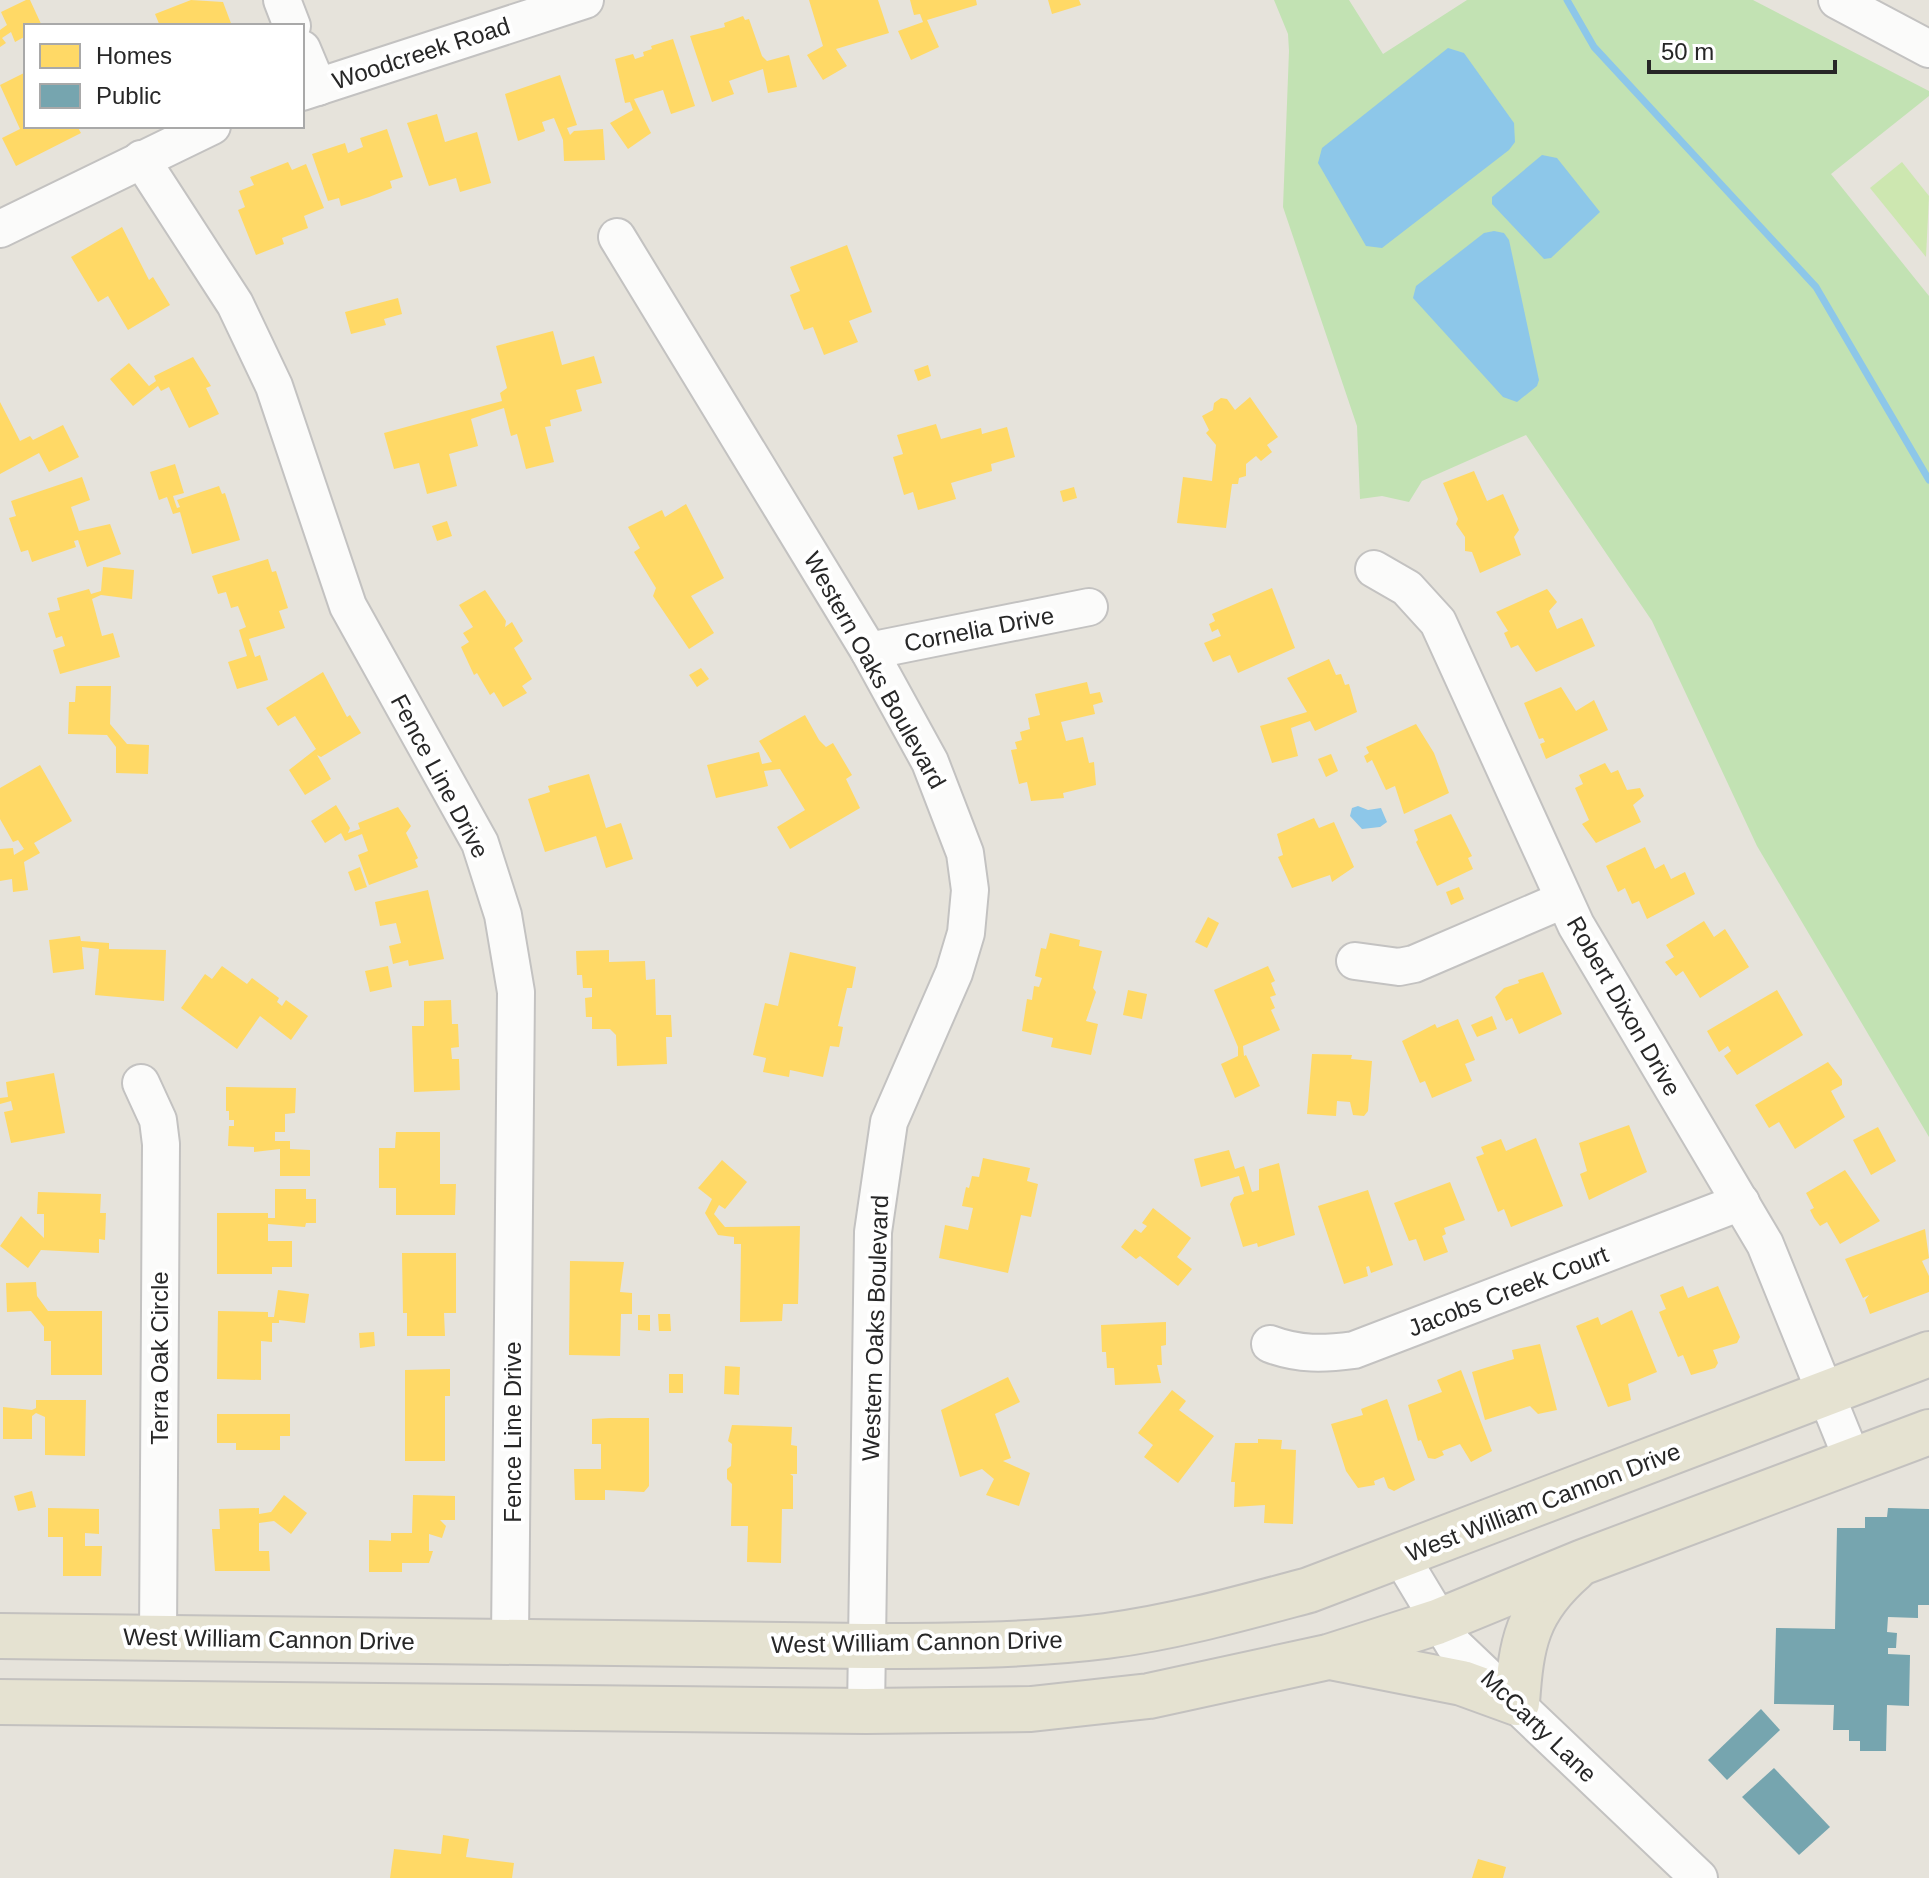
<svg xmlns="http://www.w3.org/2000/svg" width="1929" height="1878" font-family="Helvetica,sans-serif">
	<rect width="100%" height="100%" fill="#e6e3db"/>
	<path fill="#c2e2b3" d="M1274,0H1349L1383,54L1467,0H1753L1929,91V96L1831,174L1929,296V1137L1757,846L1652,621L1526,435L1422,481L1409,502L1382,496L1360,499L1357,426L1283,207L1289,51L1288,34Z"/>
	<path fill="#cde7b0" d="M1902,162L1929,196L1926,257L1870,188Z"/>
	<g fill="#8dc7e9">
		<path d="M1448,48L1464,53L1514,123L1515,142L1509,150L1382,248L1366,246L1318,163L1322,148Z"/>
		<path d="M1542,155L1557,158L1600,212L1551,258L1544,259L1492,204V197Z"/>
		<path d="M1494,231L1504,233L1509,240L1539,380L1537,386L1517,402L1503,397L1413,298L1416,286L1484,233Z"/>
		<path d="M1358,806L1368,810L1381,808L1387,822L1380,827L1362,829L1350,816L1352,808Z"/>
	</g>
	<g fill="#ffd966">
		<path d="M26,0H30L42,26H26V36L15,42L11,32L2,38L6,43L0,47V30L7,25L1,12Z"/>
		<path d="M191,0L223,2L232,26H160L155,14Z"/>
		<path d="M809,0H878L889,33L836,49L847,66L823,80L807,55L823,46Z"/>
		<path d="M910,0H976L977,5L927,20L939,47L911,60L898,31L923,22L920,14L914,15Z"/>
		<path d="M1048,0H1079L1081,5L1052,14Z"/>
		<path d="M743,16L745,20L749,19L762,56L767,61L789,55L797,87L768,93L763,69L729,81L734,94L712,102L690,36L725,27L724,23Z"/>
		<path d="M673,39L695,106L671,114L663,90L634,99L651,133L628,149L610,123L633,110L630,102L625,103L615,59L633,54L635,59L644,56L643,52L652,49L651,46Z"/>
		<path d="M26,72V126H77L81,133L16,166L2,138L20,129L0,85Z"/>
		<path d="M560,75L577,125L567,128L570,135L574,131L603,129L605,160L564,161L563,140L554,118L542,122L545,131L518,141L505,94Z"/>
		<path d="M437,114L445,142L477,132L491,183L460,192L456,178L429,186L407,123Z"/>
		<path d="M387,129L403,177L390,181L392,188L369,197L341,206L339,198L328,201L312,154L345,143L348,153L363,147L360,138Z"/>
		<path d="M288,162L292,170L306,164L324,208L304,216L308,228L282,238L284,244L256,255L238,210L245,207L239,191L254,185L250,177Z"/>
		<path d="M122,227L149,280L153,277L170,305L128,330L108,296L98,302L71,257Z"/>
		<path d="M847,245L872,312L849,321L858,342L824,355L813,327L804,330L790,295L800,291L790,267Z"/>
		<path d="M398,298L402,314L384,319L386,325L351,334L345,312Z"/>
		<path d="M553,331L562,365L594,356L602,383L576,390L582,411L550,420L551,426L545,427L554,462L526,469L517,434L511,436L504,408L471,419L478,446L449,454L457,486L427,494L419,463L394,469L384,433L502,401L500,393L507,388L496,346Z"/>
		<path d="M193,357L211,386L206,388L219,414L189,428L169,387L161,391L158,386L133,406L110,379L129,363L149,386L156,381L154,376Z"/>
		<path d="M928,365L931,376L918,381L914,370Z"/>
		<path d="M1250,397L1278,437L1267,445L1272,452L1261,461L1256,456L1246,464V476L1239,478L1238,484H1232L1226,528L1177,523L1183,477L1212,481L1216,445L1206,433L1209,430L1202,416L1213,410L1214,403L1221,398L1227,399L1235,410Z"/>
		<path d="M0,402L20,441L30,436L33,440L63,425L79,457L49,472L39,453L0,474Z"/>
		<path d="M936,424L941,439L981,428L982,434L1007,427L1015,457L991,464L992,471L951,483L956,499L918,510L913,492L904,495L893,457L903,454L897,435Z"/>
		<path d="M175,464L184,493L173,496L177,508L180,507L177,500L219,486L222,494L225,493L240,540L192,554L180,512L173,514L167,497L159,500L150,472Z"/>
		<path d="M1474,471L1487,501L1503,494L1519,530L1514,537L1521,555L1480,573L1472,552L1465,551V537L1456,524L1458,519L1443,483Z"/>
		<path d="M82,477L90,500L71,507L79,531L110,524L121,554L87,567L78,540L74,541L76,547L32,562L28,550L21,552L9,518L16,516L11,501Z"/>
		<path d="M1074,487L1077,498L1063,502L1060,491Z"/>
		<path d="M686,504L724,578L691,596L714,633L689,649L653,596L656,588L634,552L640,548L628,527L662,510L665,517Z"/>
		<path d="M447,521L452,536L437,541L432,526Z"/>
		<path d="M268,559L272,572L276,571L288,608L279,611L285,628L249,639L255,657L260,655L268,680L237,689L228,662L247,656L239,630L246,627L238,606L231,608L226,592L218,594L212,576Z"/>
		<path d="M103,567L134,570L132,599L101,595L92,599L102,636L113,633L120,657L60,674L53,650L65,646L62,636L56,638L48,613L60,610L57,598L89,589L91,594L101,591Z"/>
		<path d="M1272,588L1295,648L1238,673L1230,655L1213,662L1204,643L1221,636L1218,629L1212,632L1209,624L1215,621L1212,614Z"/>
		<path d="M1547,589L1557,602L1549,611L1557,629L1582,618L1595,646L1536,672L1518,645L1511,648L1504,633L1508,631L1496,612Z"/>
		<path d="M485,590L506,621L505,627L512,622L523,641L514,648L532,679L522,686L527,693L503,707L494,692L490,695L477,673L474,675L461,647L469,642L463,633L473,627L459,605Z"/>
		<path d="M1329,659L1336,675L1341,674L1345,685L1349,684L1357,712L1315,731L1310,721L1291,728L1298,756L1272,763L1260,726L1307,712L1287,678Z"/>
		<path d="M701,668L709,679L697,687L689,675Z"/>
		<path d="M323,672L347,717L350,715L361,733L321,757L317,755L331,779L305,795L289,770L316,749L295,716L278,726L266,708Z"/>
		<path d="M1087,682L1090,694L1100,692L1103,702L1093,705L1095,714L1061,722L1066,741L1083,737L1089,763L1094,762L1096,785L1063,793L1064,798L1031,801L1027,782L1019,784L1011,750L1017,749L1015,742L1022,740L1020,732L1030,729L1028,718L1040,715L1035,694Z"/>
		<path d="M76,686H111L110,724L127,744L149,745L148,774L116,773V747L107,735L68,734L69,702H75Z"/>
		<path d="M1561,687L1576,711L1594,700L1608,730L1546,759L1540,744L1545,742L1543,738L1539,739L1524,703Z"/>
		<path d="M805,715L819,740L826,747L833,743L852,775L846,779L860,808L790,849L777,827L805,810L780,769L764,771L768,786L716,798L707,765L759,752L762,764L772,762L759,741Z"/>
		<path d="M1416,724L1434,753L1449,793L1404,814L1395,786L1386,790L1372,760L1367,763L1364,756L1369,753L1366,747Z"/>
		<path d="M1331,754L1338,771L1326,777L1318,759Z"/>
		<path d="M1605,763L1611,773L1618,770L1627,790L1640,788L1644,796L1633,805L1641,822L1596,843L1582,824L1589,820L1575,788L1583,784L1579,775Z"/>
		<path d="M40,765L72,821L34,843L40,853L24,862L28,890L13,892L12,879L0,881V849L13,848L14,855L24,849L18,840L13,842L0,819V788Z"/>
		<path d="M589,774L606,828L621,823L633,859L606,868L596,836L545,852L528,799L550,792L548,786Z"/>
		<path d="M336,805L350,828L348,833L360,829L358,823L398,807L411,826L406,833L418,858L415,860L418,867L369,885L358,855L368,851L362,834L345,841L341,833L325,843L311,821Z"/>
		<path d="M1451,814L1472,856L1468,858L1473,869L1437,886L1416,842L1418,840L1414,830Z"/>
		<path d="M1314,818L1319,828L1334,822L1354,867L1332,882L1330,875L1292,888L1278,857L1283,855L1277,834Z"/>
		<path d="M1645,847L1655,869L1664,864L1671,879L1685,872L1695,894L1647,919L1639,901L1632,904L1625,888L1618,892L1606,866Z"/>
		<path d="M360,867L367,887L355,891L348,872Z"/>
		<path d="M1459,887L1464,899L1451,905L1446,892Z"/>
		<path d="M428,890L444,959L409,966L408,960L393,964L389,946L401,943L396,923L380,926L375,902Z"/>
		<path d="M1208,917L1219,923L1207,948L1195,942Z"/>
		<path d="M1704,921L1714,937L1725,929L1749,967L1700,998L1683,971L1676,976L1665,962L1674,957L1666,945Z"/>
		<path d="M1050,933L1080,940L1079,946L1102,951L1093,988L1096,992L1086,1021L1098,1024L1091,1055L1051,1047L1053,1038L1022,1031L1027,999L1032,1000L1034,986L1039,987L1042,978L1035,976L1041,948L1046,949Z"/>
		<path d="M80,936L81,941L109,943V949L166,950L164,1001L95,995L99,949L82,947L84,969L53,973L49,940Z"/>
		<path d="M609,950V962L645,961L646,980L655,979L656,1015H671L672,1037H666L667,1064L617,1066L616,1035L610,1029H592V1017H586L585,998L592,997V988H583L582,975H577L576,951Z"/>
		<path d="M790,952L856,967L852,988H847L838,1026L843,1027L839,1047L830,1046L823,1077L790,1070L789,1077L763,1072L766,1058L753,1055L765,1003L778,1006Z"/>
		<path d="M222,966L247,984L252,978L279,998L277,1002L282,1006L286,1000L308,1016L291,1040L260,1016L237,1049L181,1008L205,974L212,979Z"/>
		<path d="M388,966L392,987L370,992L365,971Z"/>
		<path d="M1268,966L1275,981L1271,983L1276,995L1270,997L1275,1008L1271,1010L1280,1030L1243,1046L1244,1056L1246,1055L1260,1086L1235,1098L1221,1064L1238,1056V1047L1214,990Z"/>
		<path d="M1543,972L1562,1014L1519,1034L1512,1018L1506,1021L1495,997L1504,988L1519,983L1518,980Z"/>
		<path d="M1128,990L1147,994L1142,1019L1123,1015Z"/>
		<path d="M1777,990L1803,1035L1737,1075L1724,1056L1731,1051L1728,1046L1719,1052L1707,1031Z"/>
		<path d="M451,1000L452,1024H458L459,1047L451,1048L452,1059H459L460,1090L414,1092L412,1026H424V1001Z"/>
		<path d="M1492,1016L1497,1029L1477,1037L1471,1025Z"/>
		<path d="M1458,1019L1475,1060L1465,1064L1472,1081L1432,1098L1425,1081L1420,1083L1402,1041L1435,1024L1437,1028Z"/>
		<path d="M1312,1054L1352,1055L1351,1059L1372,1061L1368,1111L1364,1116L1353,1115L1350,1102L1337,1101L1336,1116L1307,1114Z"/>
		<path d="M1828,1062L1842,1080V1085L1831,1091L1845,1117L1795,1149L1779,1122L1769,1128L1755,1105Z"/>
		<path d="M54,1073L65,1133L11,1143L4,1112L13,1110L11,1101L0,1104V1098L8,1097L6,1082Z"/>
		<path d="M226,1087L296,1088L295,1113L285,1114V1132H275V1141H290V1149L310,1150V1176H280V1149L254,1152V1147L228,1146L229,1126H234V1120H229V1111H226Z"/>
		<path d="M1629,1125L1647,1172L1589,1200L1580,1174L1587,1171L1579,1143Z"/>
		<path d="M1878,1127L1896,1161L1871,1175L1853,1140Z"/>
		<path d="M396,1132H440V1184H456L455,1215H396V1188H379V1148H395Z"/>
		<path d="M1536,1138L1563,1206L1511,1227L1504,1209L1498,1212L1476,1157L1484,1154L1481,1147L1501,1139L1506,1151Z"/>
		<path d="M1229,1150L1235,1169L1244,1166L1252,1192L1259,1190V1169L1279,1163L1295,1235L1258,1247L1257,1243L1243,1247L1230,1204L1234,1197L1244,1194L1239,1176L1201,1187L1194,1159Z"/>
		<path d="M983,1158L1030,1168L1027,1181L1038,1184L1031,1217L1021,1215L1008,1273L939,1258L945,1225L968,1230L973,1208L962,1206L966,1187L969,1188L972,1176L979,1177Z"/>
		<path d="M722,1160L747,1182L725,1209L719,1205L714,1214L725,1227L800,1226L798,1304H783L782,1321L740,1322L741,1244H734V1237L718,1235L705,1213L712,1199L698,1188Z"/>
		<path d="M1845,1170L1880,1221L1840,1244L1827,1222L1820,1226L1814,1218L1810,1210L1814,1208L1806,1193Z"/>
		<path d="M1450,1182L1465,1220L1444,1228L1446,1234L1442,1236L1448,1252L1424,1261L1416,1239L1409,1241L1394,1203Z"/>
		<path d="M275,1189H306V1199H316V1223H306L305,1227L268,1224V1241H292V1267H272V1274H217V1213H268V1218H275Z"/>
		<path d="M1368,1190L1393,1265L1371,1273L1369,1266L1366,1267L1368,1276L1344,1284L1318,1206Z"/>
		<path d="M38,1192L101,1194L100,1213H106L105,1240L99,1239V1253L41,1250L28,1268L0,1246L21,1216L44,1238V1214H37Z"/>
		<path d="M1153,1208L1191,1238L1177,1257L1192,1269L1178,1286L1140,1256L1136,1259L1121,1247L1135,1229L1141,1233L1147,1226L1142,1223Z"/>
		<path d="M1925,1229L1929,1258L1922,1261L1929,1276V1292L1870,1314L1865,1300L1869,1295L1863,1298L1845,1259Z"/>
		<path d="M402,1253H456V1313H444L445,1336H407V1313H403Z"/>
		<path d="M570,1261L624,1262L620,1292L632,1293V1314H621L620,1356L569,1355Z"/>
		<path d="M36,1282L37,1296L48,1311H102V1375H51V1341H44V1327L31,1311L7,1312L6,1283Z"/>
		<path d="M1683,1286L1688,1298L1718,1286L1740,1337L1737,1343L1713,1350L1718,1363L1715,1368L1691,1375L1683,1355L1678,1357L1659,1312L1666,1309L1660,1295Z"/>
		<path d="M278,1290L309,1294L305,1323L279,1320V1323H272V1342L261,1341V1380L217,1379L218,1311L268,1312V1317H274Z"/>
		<path d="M1632,1310L1657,1372L1628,1384L1631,1400L1608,1407L1576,1326L1598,1317L1601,1325Z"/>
		<path d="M658,1314H670L671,1331H659Z"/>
		<path d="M638,1315H650V1331L638,1330Z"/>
		<path d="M1166,1322V1345L1161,1346L1162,1365H1157L1161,1383L1115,1385L1114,1368H1107L1106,1352H1102L1101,1325Z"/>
		<path d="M374,1332L375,1346L360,1348L359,1333Z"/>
		<path d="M1540,1344L1557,1410L1538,1414L1530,1406L1485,1420L1472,1372L1514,1359L1512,1350Z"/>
		<path d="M725,1366L740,1367L739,1395L724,1394Z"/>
		<path d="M450,1369V1396H445V1461H405V1370Z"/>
		<path d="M1461,1370L1492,1451L1471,1462L1460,1444L1442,1451L1444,1455L1435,1459L1428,1458L1421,1440L1418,1441L1408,1405L1442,1392L1437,1380Z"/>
		<rect x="669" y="1374" width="14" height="19"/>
		<path d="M1008,1377L1020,1402L995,1414L1011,1458L1003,1461L1030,1473L1019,1506L986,1495L994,1479L982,1469L960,1477L941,1410Z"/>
		<path d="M1172,1390L1186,1401L1179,1410L1214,1436L1178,1483L1144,1457L1153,1445L1138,1433Z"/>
		<path d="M1387,1399L1415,1480L1394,1491L1388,1488L1384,1477L1374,1481L1375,1485L1358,1488L1346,1471L1331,1424L1363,1415L1361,1409Z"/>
		<path d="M36,1400H86L85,1456L45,1455V1417L36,1413L32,1416V1439H3V1407L32,1410L36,1408Z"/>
		<path d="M217,1414H290V1436H280V1450H236V1443H217Z"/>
		<path d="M610,1418H649V1486L644,1492L605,1490V1500H575L574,1469H601V1444H592V1419Z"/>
		<path d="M732,1425L792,1427L791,1445L797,1446V1474H790L793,1476V1509H782L781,1563L747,1562L748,1526H731L732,1484L727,1479V1469L731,1466L732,1444L728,1441Z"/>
		<path d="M1258,1439L1282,1440L1281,1449L1296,1450L1293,1524L1264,1523L1265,1505L1234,1507L1235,1482H1231L1235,1443H1258Z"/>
		<path d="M32,1491L36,1507L18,1511L14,1496Z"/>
		<path d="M284,1495L307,1513L291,1534L274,1521L259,1523V1551H269L270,1571H215L212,1529H220L219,1509L259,1508V1514L271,1512Z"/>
		<path d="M413,1495L455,1496V1520H440L446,1526L442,1538L429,1534V1551H433L429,1563H402V1572H369V1540L391,1541V1533H412Z"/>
		<path d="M48,1508L99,1509V1534L85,1533V1546H102L101,1576H63V1537H48Z"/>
		<path d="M443,1835L469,1839L466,1857L514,1863L512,1878H390L394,1849L441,1854Z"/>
		<path d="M1478,1859L1506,1867L1503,1878H1472Z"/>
	</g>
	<g fill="#76a5af">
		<path d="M1888,1508L1929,1509V1605H1918V1618L1888,1617L1887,1632L1897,1633L1896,1648H1888V1654L1910,1655L1909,1706L1887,1705L1886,1751H1860V1741H1849V1730H1833L1834,1705L1774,1704L1776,1628L1835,1629L1837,1528H1865V1517H1887Z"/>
		<path d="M1761,1709L1780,1730L1727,1780L1708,1760Z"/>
		<path d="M1774,1768L1830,1827L1799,1855L1742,1797Z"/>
	</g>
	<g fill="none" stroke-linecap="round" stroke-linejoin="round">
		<path stroke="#8dc7e9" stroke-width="7" d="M1567,0L1594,47L1816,287L1929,480"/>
		<defs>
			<g id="minor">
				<path d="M282,0L292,26"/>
				<path d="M1837,0L1929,49"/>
				<path d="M302,49L318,87"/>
				<path d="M302,92L585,0"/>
				<path d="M141,159L235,304L274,386L348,606L480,843L503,915L516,992L510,1641"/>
				<path d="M0,229L212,126"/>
				<path d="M617,237L869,651L930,762L965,853L970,890L966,933L954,973L889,1122L873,1232L866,1711"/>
				<path d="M1374,569L1407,588L1438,622L1576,925L1765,1244L1853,1461"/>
				<path d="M869,651L1089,607"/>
				<path d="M1355,961L1399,967L1414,964L1563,900"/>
				<path d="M141,1083L158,1120L161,1144L158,1638"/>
				<path d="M1270,1344C1299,1355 1324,1354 1354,1350L1741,1202"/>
				<path d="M1401,1557L1454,1645L1699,1878"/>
			</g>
			<g id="major">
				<path d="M0,1636L866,1646C946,1646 1026,1646 1106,1636C1175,1627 1242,1608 1309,1590L1929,1354"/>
				<path d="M1335,1658L1462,1683L1517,1703C1521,1643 1527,1610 1574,1569"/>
				<path d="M0,1702L866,1711L1031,1709L1149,1696L1328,1657L1437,1622L1583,1562L1929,1432"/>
			</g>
		</defs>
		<use href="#minor" stroke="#c3c2c1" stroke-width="40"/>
		<use href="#major" stroke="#c3c1bf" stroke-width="48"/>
		<use href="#minor" stroke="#fbfbfa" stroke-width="36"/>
		<use href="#major" stroke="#e5e2d1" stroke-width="44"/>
	</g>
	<g text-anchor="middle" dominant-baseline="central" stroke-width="8" stroke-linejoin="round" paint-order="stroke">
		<g font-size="24" fill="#272727" stroke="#fff">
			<text transform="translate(421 53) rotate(-18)">Woodcreek Road</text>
			<text transform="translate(979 629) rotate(-11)">Cornelia Drive</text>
			<text transform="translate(875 670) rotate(61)">Western Oaks Boulevard</text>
			<text transform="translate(440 776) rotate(62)">Fence Line Drive</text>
			<text transform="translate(1624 1006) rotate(60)">Robert Dixon Drive</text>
			<text transform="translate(1508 1291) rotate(-21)">Jacobs Creek Court</text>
			<text transform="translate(875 1328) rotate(-88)">Western Oaks Boulevard</text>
			<text transform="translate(159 1358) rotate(-90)">Terra Oak Circle</text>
			<text transform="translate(512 1432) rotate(-90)">Fence Line Drive</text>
			<text transform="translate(1543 1502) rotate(-21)">West William Cannon Drive</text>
			<text transform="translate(269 1639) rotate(1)">West William Cannon Drive</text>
			<text transform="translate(917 1642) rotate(-1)">West William Cannon Drive</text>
			<text transform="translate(1539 1726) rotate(44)">McCarty Lane</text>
		</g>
	</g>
	<rect x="24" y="24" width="280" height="104" fill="#ffffff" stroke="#a9a9a9" stroke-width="2"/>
	<rect x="40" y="44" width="40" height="24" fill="#ffd966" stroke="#a9a9a9" stroke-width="2"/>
	<text x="96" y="64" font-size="24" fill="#272727">Homes</text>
	<rect x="40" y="84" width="40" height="24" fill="#76a5af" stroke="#a9a9a9" stroke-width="2"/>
	<text x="96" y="104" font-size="24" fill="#272727">Public</text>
	<path d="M1649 60v12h186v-12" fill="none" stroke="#272727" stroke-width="4"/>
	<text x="1661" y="60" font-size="24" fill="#272727" stroke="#ffffff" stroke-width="6" paint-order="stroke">50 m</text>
</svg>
